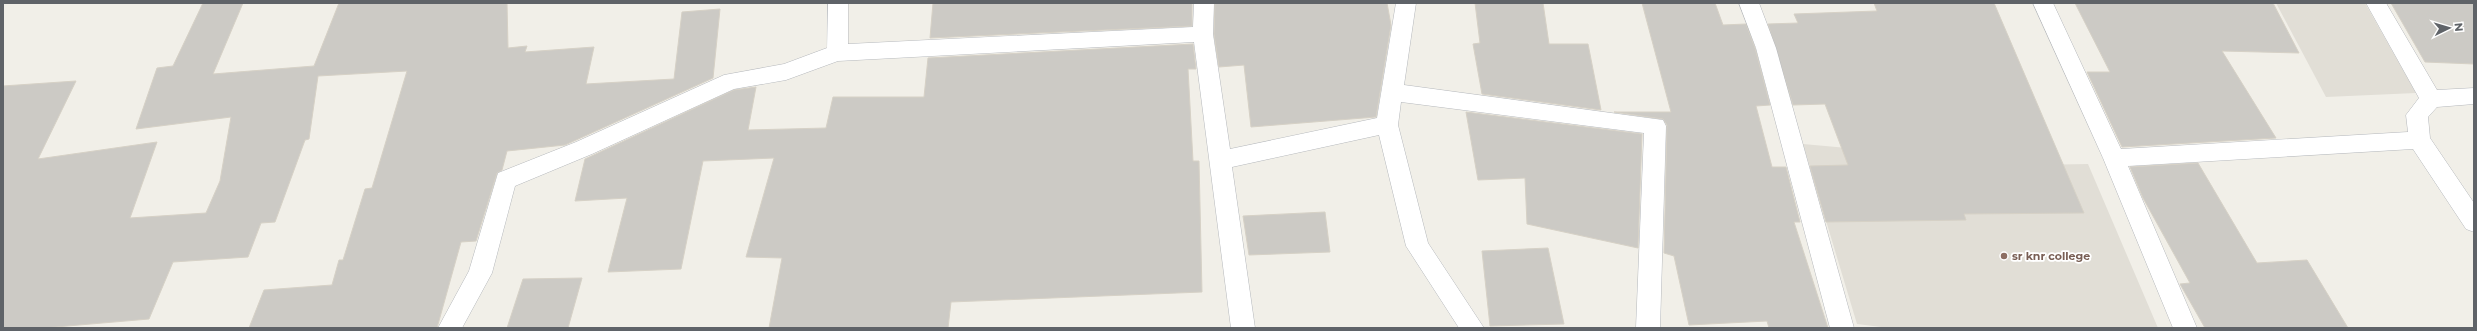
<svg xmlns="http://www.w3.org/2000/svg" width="2477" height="331" font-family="Montserrat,sans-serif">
	<rect width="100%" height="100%" fill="#f1efe8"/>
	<g fill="#e1ded6">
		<path d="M2276,3H2365L2416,93L2326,97Z"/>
		<path d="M1803,144L1936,156L1960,166L2088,164L2158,328H1889L1857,324Z"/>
	</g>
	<g fill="#cccac5" stroke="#d6d1c6">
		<path d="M203,3H243L213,74L314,66L339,3H507L508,48L527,46L525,52L594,47L586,84L674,79L682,12L720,9L713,78L565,145L507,151L502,170L497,173L476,241L461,242L437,328H249L264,290L332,285L339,260H343L365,189L372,188L407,71L318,76L309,139L305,140L275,222L261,223L248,257L173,262L149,319L44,328H3V86L76,81L38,159L157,142L130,218L206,213L220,181L231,117L136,129L157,68L173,66Z"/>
		<path d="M933,3H1192V26L930,38Z"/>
		<path d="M1215,3H1387L1391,25L1376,117L1251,127L1244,65L1219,67L1214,34Z"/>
		<path d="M1475,3H1543L1549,44H1588L1601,110L1482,94L1473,44L1480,43Z"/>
		<path d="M1642,3H1715L1723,25L1746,24L1755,48L1770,105L1756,106L1772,167H1786L1800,222H1794L1828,328H1769L1767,321L1689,325L1674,256L1664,253L1667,125L1663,119L1614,112H1671Z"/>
		<path d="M1874,3H1994L2084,213L1964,214L1966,220L1826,222L1810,166L1848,165L1825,104L1793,105L1768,24L1798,23L1794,14L1877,11Z"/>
		<path d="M2075,3H2273L2299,53L2222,51L2276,138L2122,147L2087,72H2110Z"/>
		<path d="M2391,3H2474V64L2425,62Z"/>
		<path d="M1193,44L1196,69H1188L1193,161H1199L1202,292L951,302L948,328H769L782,258L746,257L774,158L703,161L681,269L608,272L627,198L575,201L585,159L734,90L756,87L748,130L826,128L833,97H924L928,58Z"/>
		<path d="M1466,112L1642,134L1638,248L1527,224L1525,178L1478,180Z"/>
		<path d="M2198,163L2257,263L2307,260L2348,328H2205L2180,284L2190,283L2143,198L2130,167Z"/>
		<path d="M1325,212L1330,252L1249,255L1243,216Z"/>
		<path d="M1548,248L1564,324L1490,326L1482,251Z"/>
		<path d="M582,278L568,328H507L523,279Z"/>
	</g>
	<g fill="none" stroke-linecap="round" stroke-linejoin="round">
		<defs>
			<g id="minor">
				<path d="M828,3H848V44L1193,27L1194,3H1214L1213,34L1230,149L1377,118L1396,3H1416L1404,85L1663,120L1666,126L1660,328H1636L1644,133L1401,102L1398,125L1428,243L1484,328H1459L1406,246L1379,135L1232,167L1255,328H1231L1194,42L838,61L786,80L734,89L592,154L515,186L492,273L462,328H438L469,271L498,173L576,142L724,75L784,64L827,48Z"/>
				<path d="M1739,3H1759L1776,48L1854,328H1830L1756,48Z"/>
				<path d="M2033,3H2053L2121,149L2408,132L2406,115L2419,98L2366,3H2386L2437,90L2474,88V104L2437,107L2428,117L2430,138L2474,203V232L2466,229L2413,149L2128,166L2197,328H2173L2103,158Z"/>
			</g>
		</defs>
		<use href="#minor" stroke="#b5b8bc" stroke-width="1"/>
		<use href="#minor" fill="#fff" fill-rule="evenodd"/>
	</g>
	<circle fill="#8d6e63" stroke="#fff" stroke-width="1.5" cx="2004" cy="256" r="4"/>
	<g text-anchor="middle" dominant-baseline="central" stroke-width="3.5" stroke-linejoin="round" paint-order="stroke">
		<g font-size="11" font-weight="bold" fill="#785e54" stroke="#fff" text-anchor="start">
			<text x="2012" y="256">sr knr college</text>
		</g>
	</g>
	<rect width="2477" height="331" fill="none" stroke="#5f6368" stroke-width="8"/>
	<g transform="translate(2449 28) rotate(85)" stroke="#ffffff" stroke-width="3" paint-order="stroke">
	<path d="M0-3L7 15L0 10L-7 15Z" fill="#5f6368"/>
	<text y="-6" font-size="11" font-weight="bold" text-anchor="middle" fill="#5f6368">N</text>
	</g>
</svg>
